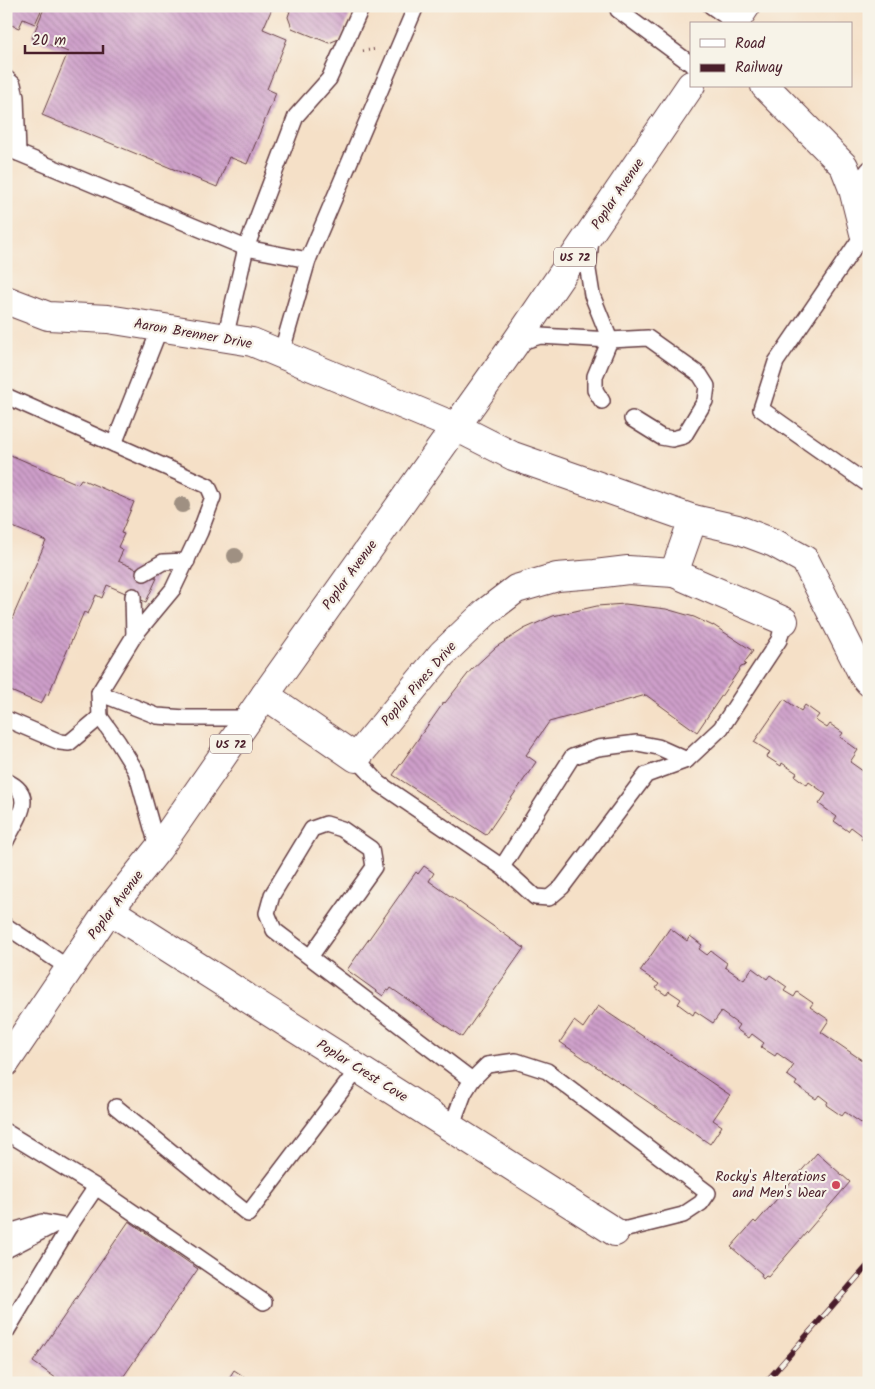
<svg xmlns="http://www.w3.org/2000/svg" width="875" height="1389" font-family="Kalam,sans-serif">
	<defs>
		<pattern id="building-back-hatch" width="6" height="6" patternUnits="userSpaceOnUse" patternTransform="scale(1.25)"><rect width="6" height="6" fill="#ce9fca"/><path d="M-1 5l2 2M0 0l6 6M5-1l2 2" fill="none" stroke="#a981a4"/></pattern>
	</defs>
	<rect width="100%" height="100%" fill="#f7f3e8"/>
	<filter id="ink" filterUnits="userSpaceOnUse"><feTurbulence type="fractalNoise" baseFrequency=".02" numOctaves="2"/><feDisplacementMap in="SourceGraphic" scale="10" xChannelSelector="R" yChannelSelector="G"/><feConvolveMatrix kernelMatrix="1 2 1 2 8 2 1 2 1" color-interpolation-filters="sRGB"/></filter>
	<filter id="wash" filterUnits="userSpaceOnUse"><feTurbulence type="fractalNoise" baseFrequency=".0096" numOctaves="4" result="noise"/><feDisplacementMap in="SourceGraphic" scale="20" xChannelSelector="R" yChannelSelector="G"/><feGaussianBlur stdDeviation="1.12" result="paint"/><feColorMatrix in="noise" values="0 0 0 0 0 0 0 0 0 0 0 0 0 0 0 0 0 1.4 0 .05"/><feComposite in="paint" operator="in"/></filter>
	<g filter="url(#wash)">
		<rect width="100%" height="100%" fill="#f5e0c7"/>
		<g id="blocks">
			<g fill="url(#building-back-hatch)">
				<path d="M6,6H43L35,24L23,19L19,28L6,23Z"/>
				<path d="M45,6H273L263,29L287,39L267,89L276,93L247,164L229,157L217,187L42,115L68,52L32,38Z"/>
				<path d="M279,6H353L341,38L329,43L292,28L288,17L290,11Z"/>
				<path d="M6,453L78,484L81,479L134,502L121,533L124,534L118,547L123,550L118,561L157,578L146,602L107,585L102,598L96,595L88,614L84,612L48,695L46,694L41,704L6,689V619L11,621L46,541L6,524Z"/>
				<path d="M625,604L666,609L694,617L713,626V625L753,651L744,663L746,664L744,666L741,667L697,732L646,695L549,722L526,755L536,762L486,835L393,775L444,702L445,703L471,670L496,647L524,629L553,616L597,606Z"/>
				<path d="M784,699L801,711L805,705L819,715L815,720L827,728L830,724L843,733L840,737L858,750L850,762L867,774L869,772V844L861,839L863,836L851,827L848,831L834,821L837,817L819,804L826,794L809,782L807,785L795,776L797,773L782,763L781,766L767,757L770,752L754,742Z"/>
				<path d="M424,866L434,873L429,881L524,948L462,1037L391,988L389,991L387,990L383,996L347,970L416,872L418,874Z"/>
				<path d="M670,928L687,941L690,936L702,945L699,949L707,955L711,951L727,963L725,967L744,980L752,968L767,979L770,975L787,987L784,991L794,997L797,992L813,1003L810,1007L829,1020L821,1032L869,1065V1119L864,1125L845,1112L842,1116L826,1105L828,1102L819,1095L816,1099L795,1085L797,1082L787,1075L794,1065L777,1053L775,1056L761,1047L764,1043L752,1034L749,1038L736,1029L739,1025L721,1012L713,1023L695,1011L693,1015L678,1004L681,999L669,991L666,995L656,988L659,984L640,971Z"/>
				<path d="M598,1006L730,1095L713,1120L722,1126L710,1144L560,1042L574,1021L583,1028Z"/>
				<path d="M817,1153L850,1182L768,1277L766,1276L763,1279L761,1276L762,1274L731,1247L754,1221L756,1223Z"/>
				<path d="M129,1221L198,1269L119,1383H63L33,1362Z"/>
				<path d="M234,1370L254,1383H226Z"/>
			</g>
		</g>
	</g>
	<g filter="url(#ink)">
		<use href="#blocks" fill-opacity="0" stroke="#643c42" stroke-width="1"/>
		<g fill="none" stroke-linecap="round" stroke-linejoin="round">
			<defs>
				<g id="service">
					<path d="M711,6L735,23"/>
					<path d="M618,10L691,64"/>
					<path d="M6,78L13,84L16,97L18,153"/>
					<path d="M6,148L246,248L308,260L281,354"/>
					<path d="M853,189L869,169"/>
					<path d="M864,233L776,362L761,409L869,485"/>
					<path d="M591,238L588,270L592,295L610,340L595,376V390L602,401"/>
					<path d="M308,260L416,6"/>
					<path d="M225,338L246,248L296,116L329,79L362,6"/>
					<path d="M518,343L540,336L610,340L648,338L700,375L707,386L705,401L684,436L672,439L661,437L632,419"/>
					<path d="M6,396L208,486L213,497L200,532L173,589L134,636L99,693"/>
					<path d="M114,444L160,328"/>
					<path d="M144,573L163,562L187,561"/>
					<path d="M133,596L134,636"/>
					<path d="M6,719L60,742L69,743L100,717"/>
					<path d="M356,758L380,784L502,867L535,897L549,898L562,887L646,775L687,760L721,728L779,640L784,621"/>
					<path d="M6,781C38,795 17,818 6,841"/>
					<path d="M158,849L136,771L118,742L100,717L99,693L157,716L186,718H249"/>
					<path d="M502,867L572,757L598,748L637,743L658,747L687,760"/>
					<path d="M6,926L70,969"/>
					<path d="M310,957L374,867L371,849L342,829L326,824L312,829L272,895L267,913L274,930L472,1080L464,1093L451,1128"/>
					<path d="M472,1080L487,1065L516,1061L547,1071L708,1193L701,1203L683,1215L615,1232"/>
					<path d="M116,1107L248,1214L358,1069"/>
					<path d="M6,1132L96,1187L69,1227L6,1332"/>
					<path d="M96,1187L264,1302"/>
					<path d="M6,1233L42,1222L69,1227"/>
					<path d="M6,1250L52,1226"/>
				</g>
				<g id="minor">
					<path d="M765,86L844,166L853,189L864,233L869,237"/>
					<path d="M6,300L48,316L108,319L252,342L456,427L513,456L693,519L737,529L774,543L805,560L863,675L869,682"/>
					<path d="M674,573L693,519"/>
					<path d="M265,695L356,758L442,654L486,612L516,589L557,577L595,574L628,570L674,573L784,621"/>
					<path d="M109,910L615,1232"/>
				</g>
				<g id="primary">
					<path d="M734,24L746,6"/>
					<path d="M6,1062L109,910L158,849L265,695L514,345L691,85"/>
				</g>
			</defs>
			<use href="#service" stroke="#643c42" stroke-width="18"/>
			<use href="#minor" stroke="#643c42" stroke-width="30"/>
			<use href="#primary" stroke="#643c42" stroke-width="30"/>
			<g stroke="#643c42" stroke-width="3" stroke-dasharray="1 4" stroke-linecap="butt">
				<path d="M385,6L390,14"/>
				<path d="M363,51L377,49"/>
			</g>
			<use href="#service" stroke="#fff" stroke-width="15"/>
			<use href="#minor" stroke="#fff" stroke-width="28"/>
			<use href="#primary" stroke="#fff" stroke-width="28"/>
			<defs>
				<path id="rail" d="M765,1383L869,1264"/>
			</defs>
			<use href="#rail" stroke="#4a1f2b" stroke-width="5.5"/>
			<use href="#rail" stroke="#f7f3e8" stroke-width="4" stroke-dasharray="11" stroke-linecap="butt"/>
		</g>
		<g fill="#9f9082">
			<circle cx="182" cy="505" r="8"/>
			<circle cx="235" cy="556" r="8"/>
		</g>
	</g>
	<circle fill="#d1495b" stroke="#f7f3e8" stroke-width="2" cx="836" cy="1185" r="5"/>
	<g text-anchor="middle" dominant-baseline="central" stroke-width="4.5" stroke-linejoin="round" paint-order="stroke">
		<g fill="#f7f3e8" stroke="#7e5f64" stroke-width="1">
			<rect x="554" y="247.5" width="42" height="19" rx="4"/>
			<rect x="210" y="734.5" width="42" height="19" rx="4"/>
		</g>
		<g font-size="12" font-weight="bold" fill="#4a1f2b">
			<text x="575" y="257">US 72</text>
			<text x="231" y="744">US 72</text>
		</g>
		<g font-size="14" fill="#4a1f2b" stroke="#f7f3e8">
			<text transform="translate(618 194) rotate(-56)">Poplar Avenue</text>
			<text transform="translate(193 334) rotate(10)">Aaron Brenner Drive</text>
			<text transform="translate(350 575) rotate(-54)">Poplar Avenue</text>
			<text transform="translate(419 684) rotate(-49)">Poplar Pines Drive</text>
			<text transform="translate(116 905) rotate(-53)">Poplar Avenue</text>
			<text transform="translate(362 1071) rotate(32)">Poplar Crest Cove</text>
		</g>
		<g font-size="14" fill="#4a1f2b" stroke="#f7f3e8" text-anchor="end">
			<text x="826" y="1177">Rocky's Alterations<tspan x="826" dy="16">and Men's Wear</tspan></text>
		</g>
	</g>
	<rect width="875" height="1389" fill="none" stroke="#f7f3e8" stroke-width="25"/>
	<rect x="690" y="22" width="162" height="65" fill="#f7f3e8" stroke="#b29e9c"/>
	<rect x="700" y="39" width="25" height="8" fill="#ffffff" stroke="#b29e9c"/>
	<text x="735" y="48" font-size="15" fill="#4a1f2b">Road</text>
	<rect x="700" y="64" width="25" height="8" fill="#4a1f2b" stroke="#b29e9c"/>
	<text x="735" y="72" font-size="15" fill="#4a1f2b">Railway</text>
	<path d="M25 45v8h78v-8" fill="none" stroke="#4a1f2b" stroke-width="2.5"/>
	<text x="32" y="45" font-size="15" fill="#4a1f2b" stroke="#f7f3e8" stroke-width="4" paint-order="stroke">20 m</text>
</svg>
